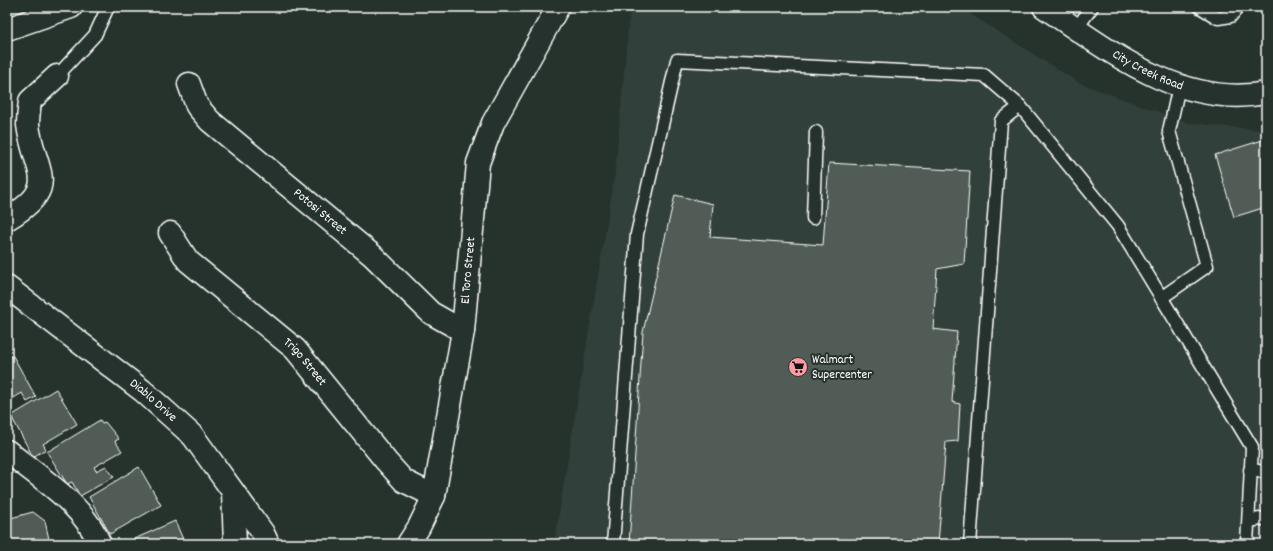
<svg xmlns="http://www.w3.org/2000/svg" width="1273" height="551" font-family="Dekko,sans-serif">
	<rect width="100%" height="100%" fill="#26332d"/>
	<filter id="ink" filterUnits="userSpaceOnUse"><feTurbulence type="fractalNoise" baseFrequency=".025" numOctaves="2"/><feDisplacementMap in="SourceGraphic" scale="8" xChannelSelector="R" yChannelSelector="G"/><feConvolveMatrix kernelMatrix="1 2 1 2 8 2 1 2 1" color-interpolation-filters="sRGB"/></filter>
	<g filter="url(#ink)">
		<path fill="#333f3a" d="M630,7H959L1079,83L1189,123L1260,130L1266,129V544H554L615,173Z"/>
		<g fill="#515c57" stroke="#fff">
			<path d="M1266,139V207L1234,217L1215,155Z"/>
			<path d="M829,163L970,171L964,264L937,269L933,329L957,332L952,402L960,404L958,441L946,442L938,544H629L643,332L675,195L713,204L710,237L823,245Z"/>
			<path d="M13,356L36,397L27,402L22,393L7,402V359Z"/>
			<path d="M56,389L77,424L43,444L46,449L33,457L11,416Z"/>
			<path d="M100,420L102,423L105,422L119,439L115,441L122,451L94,467L96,471L106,466L114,477L80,496L72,482L67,484L47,452Z"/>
			<path d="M139,467L161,505L110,534L89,497Z"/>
			<path d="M33,512L45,521L50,544H7V519Z"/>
			<path d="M175,521L185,544H123Z"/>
		</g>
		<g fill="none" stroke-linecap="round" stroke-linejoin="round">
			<defs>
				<g id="lane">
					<path d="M1200,7L1218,18L1231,16L1238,7"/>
					<path d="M1076,29L1092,7"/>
					<path d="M57,76L95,35L108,7"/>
					<path d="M813,218L816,132"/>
					<path d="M1161,298L1207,266L1169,131L1179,86"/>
					<path d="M1250,470L1266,472"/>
					<path d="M1249,521L1266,518"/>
					<path d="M613,544L637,234L677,60L984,75L1020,106"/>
					<path d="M970,544L1001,121L1020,106L1118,226L1252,447L1247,544"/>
				</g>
				<g id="street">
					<path id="s1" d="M1044,7C1109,51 1182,109 1266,93"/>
					<path d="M7,29L71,7"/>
					<path id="s2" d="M189,84L197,106L210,121L372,255L431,313L463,331"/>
					<path d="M7,219C63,186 34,173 28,125C28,118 29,109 30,101L57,76"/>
					<path id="s3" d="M170,233L188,261L295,349L386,461L404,481L434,496"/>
					<path id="s4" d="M7,287L143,391L193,436L263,533L268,544"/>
					<path d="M7,451C41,479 82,503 100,544"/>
					<path d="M233,492L235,544"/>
					<path id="s5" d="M408,544L419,527L434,496L463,331L478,163L493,123L558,7"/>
				</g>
			</defs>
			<use href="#lane" stroke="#fff" stroke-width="15"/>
			<use href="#street" stroke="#fff" stroke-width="25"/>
			<use href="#lane" stroke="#26332d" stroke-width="12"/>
			<use href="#street" stroke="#26332d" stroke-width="22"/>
		</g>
	</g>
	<defs>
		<symbol id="supermarket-disc" viewBox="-11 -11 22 22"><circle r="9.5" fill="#ff9aa2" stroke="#26332d"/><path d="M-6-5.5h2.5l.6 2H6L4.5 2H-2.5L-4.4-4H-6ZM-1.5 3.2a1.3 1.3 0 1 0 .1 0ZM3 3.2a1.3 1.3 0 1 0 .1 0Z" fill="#111"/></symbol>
	</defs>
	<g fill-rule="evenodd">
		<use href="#supermarket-disc" x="787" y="356" width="22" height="22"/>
	</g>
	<g text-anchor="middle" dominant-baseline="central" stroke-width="4" stroke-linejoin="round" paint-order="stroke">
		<g font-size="13" fill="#fff" stroke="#26332d">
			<text stroke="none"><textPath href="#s1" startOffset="122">City Creek Road</textPath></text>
			<text stroke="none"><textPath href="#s2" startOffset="186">Potosi Street</textPath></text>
			<text stroke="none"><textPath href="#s5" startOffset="283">El Toro Street</textPath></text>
			<text stroke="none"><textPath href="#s3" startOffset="188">Trigo Street</textPath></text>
			<text stroke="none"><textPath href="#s4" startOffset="185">Diablo Drive</textPath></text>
		</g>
		<g font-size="13" fill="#fff" stroke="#26332d" text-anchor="start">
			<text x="812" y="360">Walmart<tspan x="812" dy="15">Supercenter</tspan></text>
		</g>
	</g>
	<rect width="1273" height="551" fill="none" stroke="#26332d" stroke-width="24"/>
	<rect x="12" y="12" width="1249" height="527" fill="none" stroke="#fff" stroke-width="1.5" filter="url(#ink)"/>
</svg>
